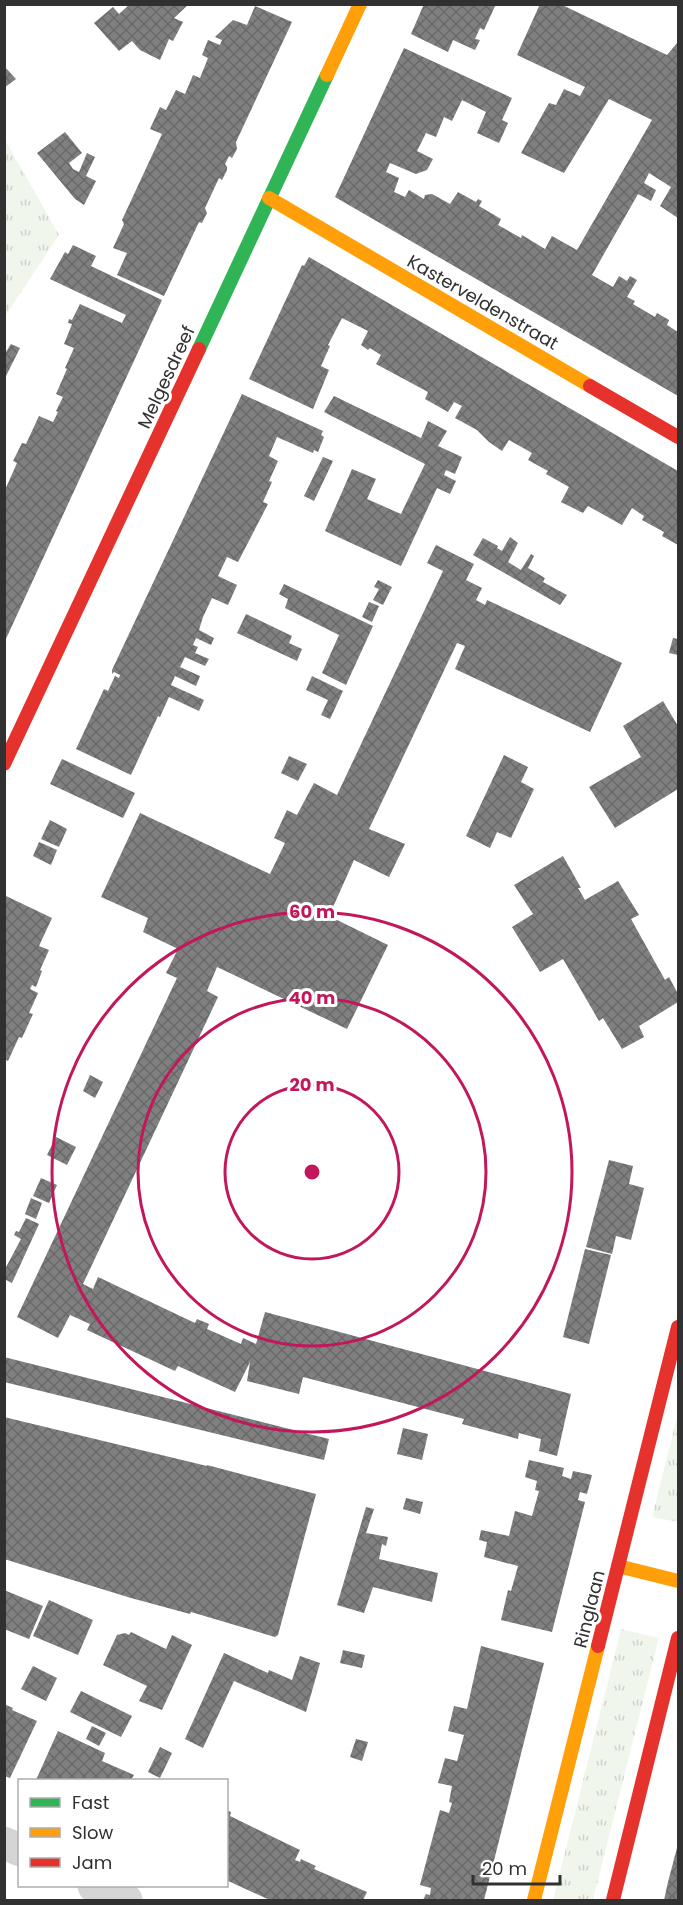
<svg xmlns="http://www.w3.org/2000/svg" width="683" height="1905" font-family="Poppins,sans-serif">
	<defs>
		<pattern id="grass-tufts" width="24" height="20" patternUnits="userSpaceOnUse" patternTransform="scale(1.5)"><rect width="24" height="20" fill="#f1f6ed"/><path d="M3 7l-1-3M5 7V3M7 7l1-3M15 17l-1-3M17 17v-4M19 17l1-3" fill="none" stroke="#cfd3cc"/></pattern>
		<pattern id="building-cross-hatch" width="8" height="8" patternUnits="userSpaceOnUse" patternTransform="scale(1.5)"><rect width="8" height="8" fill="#808080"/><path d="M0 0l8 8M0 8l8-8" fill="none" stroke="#696969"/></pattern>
	</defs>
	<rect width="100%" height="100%" fill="#fff"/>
	<g fill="url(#grass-tufts)">
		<path d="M4,138L59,235L5,316H4Z"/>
		<path d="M678,1413V1522L652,1517Z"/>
		<path d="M621,1629L659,1638L593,1900H553Z"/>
	</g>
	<g fill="url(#building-cross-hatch)">
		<path d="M130,4H189L174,18L183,22L173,41L169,39L160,60L140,50L132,41L119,51L94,23L113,7L119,14Z"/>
		<path d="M424,4H496L484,30L480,28L475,39L480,40L475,50L453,40L448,52L411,34Z"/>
		<path d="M540,4H560L667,55L678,42V218L660,206L671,187L649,173L644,183L656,190L651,201L638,194L592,275L613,287L619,276L627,281L630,276L637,280L627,297L635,301L633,304L655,317L657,313L669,320L667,325L678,332V396L335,197L404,48L512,98L502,120L508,123L499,143L477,133L486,112L462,100L452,121L444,117L436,137L426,133L417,151L433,159L427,170L416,174L390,163L386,172L399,178L394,192L405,197L409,190L424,199L425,195L432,194L450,204L458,192L476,202L478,199L482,201L479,206L501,219L498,225L521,238L522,235L545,249L552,236L577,250L652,120L609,99L564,173L521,153L549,103L556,105L564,89L580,96L585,87L517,55Z"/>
		<path d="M255,6L292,22L236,142L237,149L232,158L229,156L225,164L227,167V170L222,180L219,178L205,208L207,213L202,223L199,222L164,296L117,275L127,253L113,248L124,224L122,220L162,134L150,129L160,107L166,110L176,90L185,94L193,75L200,78L208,58L202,55L208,40L220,45L222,40L215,37L233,20L247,25Z"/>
		<path d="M4,66L16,79L4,88Z"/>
		<path d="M65,132L82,153L69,163L73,169L79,172L87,153L95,157L86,176L96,181L84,205L75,199L37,153Z"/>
		<path d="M73,245L96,256L91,266L162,300L5,641V490L17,463L13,461L22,443L26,444L39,416L53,422L58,412L56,411L63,397L56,394L67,369L65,368L74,348L64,344L72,324L68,323L69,319L72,320L80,304L122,323L126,315L50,279L65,252L68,254Z"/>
		<path d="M309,257L678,471V545L662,536L664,532L642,520L644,516L632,508L622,525L588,506L583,513L561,502L569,487L546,474L548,471L528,460L532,453L509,440L502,451L489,442L477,430L455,418L462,406L454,402L448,412L425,399L428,392L376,364L381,355L370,348L368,350L361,345L368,331L342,318L328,345L330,346L321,366L329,370L313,409L249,379L302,265L304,266Z"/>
		<path d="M11,344L20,348L4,380V355Z"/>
		<path d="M242,394L323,431L321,435L324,437L318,452L314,450L313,453L277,437L269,456L278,461L269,481L272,482L263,502L268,504L238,562L227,557L218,576L237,585L228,605L212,598L203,617L199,630L214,638L211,645L196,638L193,645L198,647L195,653L209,659L205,666L185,657L180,667L200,676L196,686L175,676L171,685L204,700L199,711L169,697L160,717L158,716L131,775L76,749L104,689L108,691L115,676L119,678L120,675L114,672L112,674V670Z"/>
		<path d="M334,396L421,438L428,421L447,431L438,446L462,457L455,474L446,470L444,475L456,481L450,494L437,488L401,566L325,531L352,469L376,479L367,499L401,514L425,464L324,412Z"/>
		<path d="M323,457L333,461L314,501L304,496Z"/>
		<path d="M510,537L518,543L508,562L521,570L531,554L534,556L528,568L545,578L543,582L567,595L560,605L473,555L483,538L498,546L497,548L502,551Z"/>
		<path d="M436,545L474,564L466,580L482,588L476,600L485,605L487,600L622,663L590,732L455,669L465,646L457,643L369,829L405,844L389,877L354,860L329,916L388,945L347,1029L217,967L207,991L218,997L83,1284L93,1289L98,1277L195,1323L197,1319L209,1324L207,1329L241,1344L243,1338L256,1344L265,1312L571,1394L557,1456L539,1451L541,1439L519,1433L518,1439L462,1424L464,1419L303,1377L299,1394L247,1381L250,1362L235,1392L178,1366L175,1371L87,1330L90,1324L70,1315L58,1338L17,1317L177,978L166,973L178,949L143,932L148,918L101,897L140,813L270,874L285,843L274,838L287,810L297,815L314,783L337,795L443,571L427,563Z"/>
		<path d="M378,580L392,587L383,605L373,600L379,589L374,587Z"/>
		<path d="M284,584L373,626L346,685L322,673L339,635L285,608L288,599L279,594Z"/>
		<path d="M369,602L379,606L372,622L362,617Z"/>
		<path d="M246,614L292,636L289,643L302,649L297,661L237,633Z"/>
		<path d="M673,638L678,639V655L669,653Z"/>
		<path d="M312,676L343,691L330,719L321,715L328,700L306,690Z"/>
		<path d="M663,701L678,726V789L615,828L589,787L641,757L623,726Z"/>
		<path d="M504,755L528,767L521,782L534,789L511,838L497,832L490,848L466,836Z"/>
		<path d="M289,756L307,764L298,781L281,773Z"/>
		<path d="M62,759L135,793L123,818L50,784Z"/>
		<path d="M50,820L67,829L59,847L41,839Z"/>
		<path d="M39,842L57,850L51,865L33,856Z"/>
		<path d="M563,856L581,888H578L585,900L618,881L639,915L631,919L665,980L669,977L678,994V1002L639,1026L644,1037L622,1049L603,1018L599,1021L563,959L540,972L512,927L533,914L514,885Z"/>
		<path d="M6,896L52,918L39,946L49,950L40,970L42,971L36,987L32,985L30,989L38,993L29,1013L33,1014L22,1038L19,1037L8,1061L4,1059V900Z"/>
		<path d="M90,1075L103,1082L95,1098L83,1091Z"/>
		<path d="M56,1137L76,1147L67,1165L47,1155Z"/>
		<path d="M609,1160L633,1166L629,1184L644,1188L631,1240L616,1236L612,1254L586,1247Z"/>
		<path d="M41,1178L57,1185L49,1203L33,1196Z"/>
		<path d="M31,1198L42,1203L36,1219L25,1214Z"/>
		<path d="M26,1218L39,1224L12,1283L4,1279V1271L21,1239L14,1235L16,1231L19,1232Z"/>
		<path d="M585,1249L611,1255L589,1344L563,1337Z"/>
		<path d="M4,1357L329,1439L324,1460L4,1382Z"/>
		<path d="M4,1417L207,1466V1465L316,1494L278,1635L275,1637L191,1612L190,1614L131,1598L4,1559Z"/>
		<path d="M403,1428L428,1434L422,1460L397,1454Z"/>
		<path d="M529,1460L564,1468L562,1476L571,1479L573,1471L592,1475L587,1494L580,1492L578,1500L585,1502L552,1632L501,1620L508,1590L511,1591L518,1566L484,1557L487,1542L479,1540L481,1530L509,1536L515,1511L532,1516L539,1491L535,1490L537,1481L525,1477Z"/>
		<path d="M406,1498L423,1502L420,1514L403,1509Z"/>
		<path d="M366,1507L374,1509L366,1533L388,1537L386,1546L382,1544L379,1559L438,1573L432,1602L373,1587L364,1613L337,1605Z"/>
		<path d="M4,1590L43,1606L29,1639L4,1629Z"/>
		<path d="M49,1600L93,1620L78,1655L33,1636Z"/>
		<path d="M131,1632L166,1649L172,1635L192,1645L162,1710L139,1701L147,1686L103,1665L117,1635L125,1633L129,1635Z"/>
		<path d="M481,1646L544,1663L484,1900H423L426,1894L430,1895L431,1888L420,1885L440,1810L449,1813L452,1803L449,1802L452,1786L438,1783L445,1758L457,1761L464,1735L448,1731L454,1706L467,1709Z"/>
		<path d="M343,1650L365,1655L362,1668L340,1663Z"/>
		<path d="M224,1653L268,1673L269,1670L292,1680L300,1656L320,1663L306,1712L234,1681L203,1748L185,1739Z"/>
		<path d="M33,1666L57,1678L46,1701L21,1689Z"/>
		<path d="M81,1691L132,1716L121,1737L70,1712Z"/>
		<path d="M4,1704L13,1708L12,1710L37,1721L10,1778L4,1776Z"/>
		<path d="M92,1726L106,1733L99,1746L86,1739Z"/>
		<path d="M58,1731L105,1753L102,1761L134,1775L131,1780H36Z"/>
		<path d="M356,1739L368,1742L362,1761L350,1757Z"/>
		<path d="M160,1747L172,1753L160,1778L148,1772Z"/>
		<path d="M226,1810L231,1812L230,1816L300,1850L295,1860L300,1862L301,1859L316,1866L314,1869L367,1892L363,1900H270L226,1880Z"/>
		<path d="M678,1844V1900H664L668,1882Z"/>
	</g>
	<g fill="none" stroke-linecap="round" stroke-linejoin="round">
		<g stroke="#d5d5d5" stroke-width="33">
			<path d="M4,1843L20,1850"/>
			<path d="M94,1886L126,1900"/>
		</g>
		<path stroke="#30b455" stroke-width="14" d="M199,349L327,75"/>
		<g stroke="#ff9f0a" stroke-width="14">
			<path d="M327,75L360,4"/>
			<path d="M269,198L590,386"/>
			<path d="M618,1566L678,1581"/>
			<path d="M534,1900L598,1646"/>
		</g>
		<g stroke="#e5322d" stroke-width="14">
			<path d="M590,386L678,437"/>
			<path d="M4,764L199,349"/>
			<path d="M598,1646L678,1327"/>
			<path d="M613,1900L678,1638"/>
		</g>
	</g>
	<g fill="none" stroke="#c2185b" stroke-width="3">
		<circle cx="312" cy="1172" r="87"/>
		<circle cx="312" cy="1172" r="174"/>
		<circle cx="312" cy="1172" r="260"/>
	</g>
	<g text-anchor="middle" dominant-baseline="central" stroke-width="6" stroke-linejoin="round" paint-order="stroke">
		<g font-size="18" fill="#313131" stroke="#fff">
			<text transform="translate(483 302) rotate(30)">Kasterveldenstraat</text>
			<text transform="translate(166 377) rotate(-65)">Melgesdreef</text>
			<text transform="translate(589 1609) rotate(-76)">Ringlaan</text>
		</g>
	</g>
	<circle cx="312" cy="1172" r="9" fill="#c2185b" stroke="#fff" stroke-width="3"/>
	<g font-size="18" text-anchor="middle" font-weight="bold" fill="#c2185b" stroke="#fff" stroke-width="6" stroke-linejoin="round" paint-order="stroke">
		<text x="312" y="918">60 m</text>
		<text x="312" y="1004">40 m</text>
		<text x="312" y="1091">20 m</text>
	</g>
	<rect width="683" height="1905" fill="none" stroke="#313131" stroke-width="12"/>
	<rect x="18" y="1779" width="210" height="108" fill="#ffffff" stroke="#adadad" stroke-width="1.5"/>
	<rect x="30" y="1798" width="30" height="9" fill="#30b455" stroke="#adadad" stroke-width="1.5"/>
	<text x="72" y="1809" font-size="18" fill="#313131">Fast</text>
	<rect x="30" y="1828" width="30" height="9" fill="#ff9f0a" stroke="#adadad" stroke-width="1.5"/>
	<text x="72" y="1839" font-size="18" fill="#313131">Slow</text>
	<rect x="30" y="1858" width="30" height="9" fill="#e5322d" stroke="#adadad" stroke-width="1.5"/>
	<text x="72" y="1869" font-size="18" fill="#313131">Jam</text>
	<path d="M473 1875v9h87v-9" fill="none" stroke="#313131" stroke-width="3"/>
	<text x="482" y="1875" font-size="18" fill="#313131" stroke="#ffffff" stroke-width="4.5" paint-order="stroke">20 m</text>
</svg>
